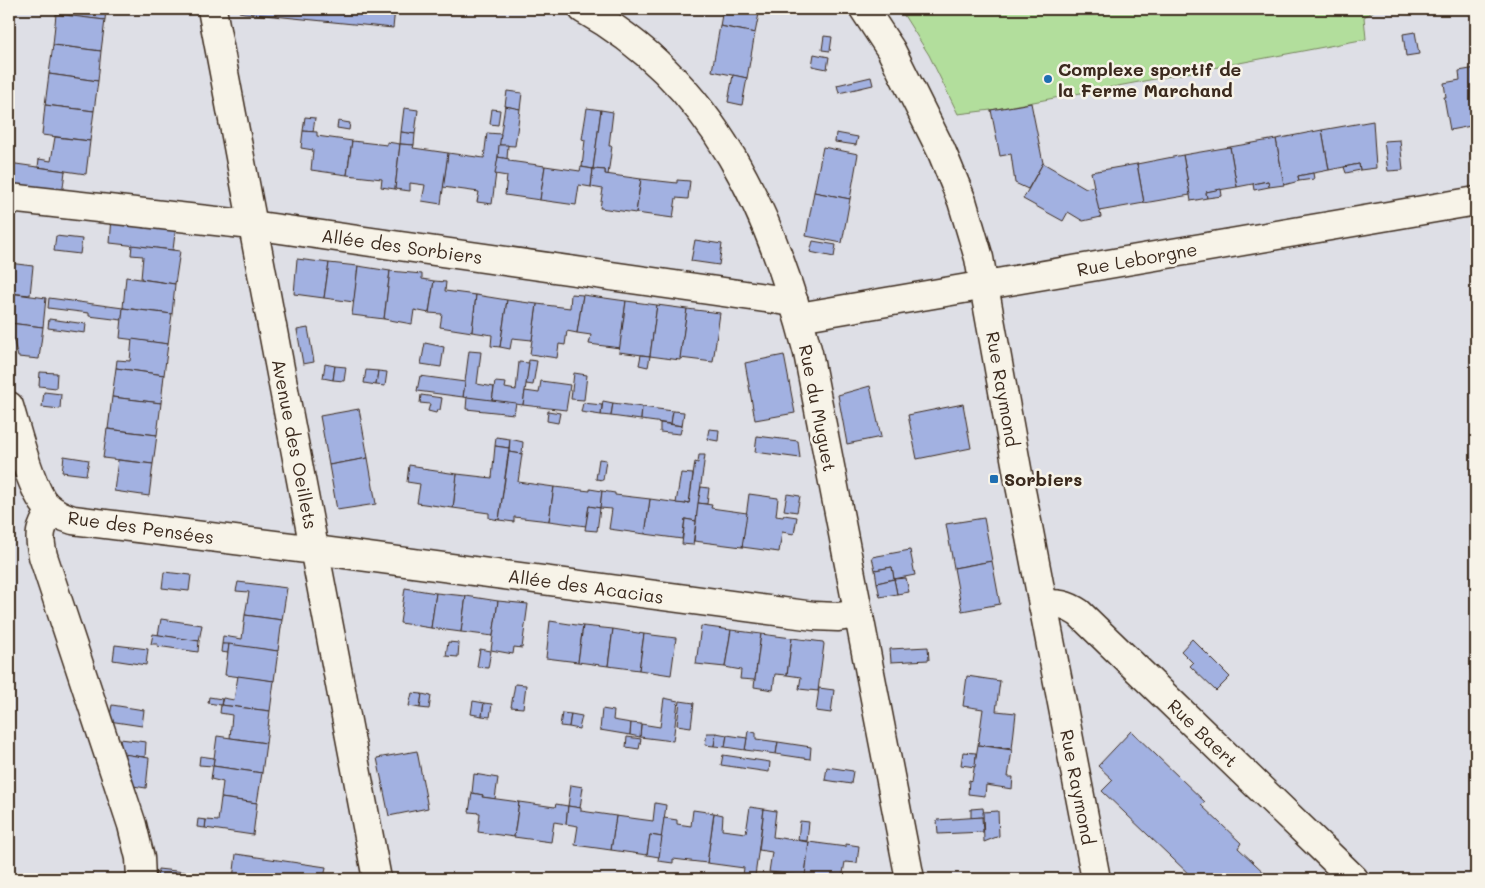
<svg xmlns="http://www.w3.org/2000/svg" width="1485" height="888" font-family="Mali,sans-serif">
	<rect width="100%" height="100%" fill="#dedfe6"/>
	<filter id="ink" filterUnits="userSpaceOnUse"><feTurbulence type="fractalNoise" baseFrequency=".02" numOctaves="2"/><feDisplacementMap in="SourceGraphic" scale="10" xChannelSelector="R" yChannelSelector="G"/><feConvolveMatrix kernelMatrix="1 2 1 2 8 2 1 2 1" color-interpolation-filters="sRGB"/></filter>
	<g filter="url(#ink)">
		<path fill="#b2de9c" stroke="#76845d" d="M900,9H1377L1364,17L1366,39L991,110L958,114L929,55Z"/>
		<g fill="#a2b1e1" stroke="#3b2a1e">
			<path d="M70,9H106L105,20L69,16Z"/>
			<path d="M240,9H395L393,28L244,13L239,12Z"/>
			<path d="M723,9H760L755,33L720,26Z"/>
			<path d="M56,14L105,20L101,51L53,45Z"/>
			<path d="M720,26L755,33L747,78L712,71Z"/>
			<path d="M1415,32L1419,54L1406,56L1403,34Z"/>
			<path d="M824,36L832,37L830,51L822,50Z"/>
			<path d="M53,45L101,51L98,81L49,74Z"/>
			<path d="M814,54L829,57L827,69L812,66Z"/>
			<path d="M1476,68V125L1450,130L1444,97H1446L1444,83L1460,80L1459,71Z"/>
			<path d="M49,74L98,81L94,111L45,105Z"/>
			<path d="M733,75L747,78L742,105L728,102Z"/>
			<path d="M871,77L873,85L839,93L837,85Z"/>
			<path d="M507,91L522,93L520,109L505,106Z"/>
			<path d="M1031,103L1043,163L1028,189L1015,183L1011,154L1000,156L991,110Z"/>
			<path d="M45,105L94,111L90,141L42,135Z"/>
			<path d="M505,106L520,109L515,146L499,145Z"/>
			<path d="M404,108L418,110L415,134L401,132Z"/>
			<path d="M587,108L601,110L593,169L582,167L585,140L582,139Z"/>
			<path d="M492,109L500,110L498,125L490,124Z"/>
			<path d="M601,110L613,112L609,146H612L608,175L605,174V170L593,169Z"/>
			<path d="M305,117L315,118L313,132L303,131Z"/>
			<path d="M338,121L350,123L349,130L337,128Z"/>
			<path d="M1373,121L1376,168L1360,170L1359,164L1329,170L1322,130Z"/>
			<path d="M1322,130L1329,170L1298,176L1299,181L1284,185L1276,139Z"/>
			<path d="M303,131L317,132V136L352,141L347,175L311,170L313,150L301,148Z"/>
			<path d="M401,132L415,134L414,145L400,144Z"/>
			<path d="M487,133L501,134L492,204L477,202L479,192L443,187L448,153L484,158Z"/>
			<path d="M836,133L858,137L856,145L835,142Z"/>
			<path d="M55,137L90,141L86,174L38,167L39,159L51,161Z"/>
			<path d="M1276,139L1284,185L1269,187L1268,181L1237,187L1230,147Z"/>
			<path d="M1400,140L1403,170L1388,171L1384,141Z"/>
			<path d="M352,141L387,145V142L400,144L395,189L381,187L382,179L347,175Z"/>
			<path d="M400,144L414,145L413,148L448,153L441,204L422,201L425,185L410,183V191L395,189Z"/>
			<path d="M499,145H508L507,159L498,157Z"/>
			<path d="M823,147L858,154L850,199L814,192Z"/>
			<path d="M1230,147L1237,187L1206,192L1207,198L1191,201L1183,155Z"/>
			<path d="M1183,155L1190,195L1144,203L1137,164Z"/>
			<path d="M498,157L509,159V161L545,166L540,200L505,195L507,176L495,174Z"/>
			<path d="M9,163L65,171L62,196L9,188Z"/>
			<path d="M1043,163L1086,188L1094,186L1101,217L1083,221L1068,212L1063,221L1023,199Z"/>
			<path d="M1137,164L1144,203L1099,211L1091,172Z"/>
			<path d="M1359,164L1360,170L1346,173L1344,167Z"/>
			<path d="M545,166L580,171L581,167L593,169L591,187L579,185L576,205L540,200Z"/>
			<path d="M593,169L605,170V174L641,179L636,213L600,208L603,189L591,187Z"/>
			<path d="M1313,173L1314,179L1299,181L1298,176Z"/>
			<path d="M641,179L677,183V180L690,181L688,199L676,198L673,218L636,213Z"/>
			<path d="M1268,181L1269,187L1254,190L1253,184Z"/>
			<path d="M1221,189L1222,196L1207,198L1206,192Z"/>
			<path d="M814,192L850,199L842,243L806,236Z"/>
			<path d="M112,218L176,225L173,250L110,243Z"/>
			<path d="M56,236L82,239L80,254L54,251Z"/>
			<path d="M695,240L722,244L719,265L691,261Z"/>
			<path d="M813,241L836,245L834,257L810,252Z"/>
			<path d="M132,245L180,251L175,284L141,279L143,256L131,255Z"/>
			<path d="M297,259L329,263L324,298L294,294Z"/>
			<path d="M9,263L33,266L30,295L9,293Z"/>
			<path d="M329,263L358,266L354,302L324,298Z"/>
			<path d="M358,266L390,271L384,319L352,315Z"/>
			<path d="M390,271L422,274V279L434,281L429,313L414,310L412,324L384,319Z"/>
			<path d="M126,277L175,284L172,314L123,308Z"/>
			<path d="M434,281L446,282L445,291L476,295L472,332L440,327L442,314L429,313Z"/>
			<path d="M9,293L46,298L43,327L9,323Z"/>
			<path d="M571,294L583,295L577,333L567,331L565,345L559,344L557,358L530,354L537,304L570,308Z"/>
			<path d="M476,295L507,300L500,347L491,346L492,335L472,332Z"/>
			<path d="M583,295L626,301L620,348L589,344L591,335L577,333Z"/>
			<path d="M49,298L123,308L122,320L89,316V313L48,308Z"/>
			<path d="M507,300L537,304L532,340L512,338L510,349L500,347Z"/>
			<path d="M626,301L657,305L650,356L619,352Z"/>
			<path d="M657,305L687,309L680,360L650,356Z"/>
			<path d="M123,308L172,314L168,344L120,338Z"/>
			<path d="M687,309L720,313L713,362L680,358Z"/>
			<path d="M49,319L86,324L85,333L48,328Z"/>
			<path d="M9,323L43,327L39,359L18,357Z"/>
			<path d="M308,328L314,362L303,364L297,330Z"/>
			<path d="M132,339L168,344L164,375L116,368L117,360L130,361Z"/>
			<path d="M425,343L444,347L441,367L421,364Z"/>
			<path d="M469,351L481,352L477,384L494,387L492,401L463,397Z"/>
			<path d="M641,355L650,356L648,367L639,365Z"/>
			<path d="M784,355L795,413L755,420L745,363Z"/>
			<path d="M529,360L537,361L533,385L526,384Z"/>
			<path d="M519,362L529,363L523,405L492,401L495,382L506,383L505,388L516,390Z"/>
			<path d="M325,364L335,366L333,380L323,378Z"/>
			<path d="M335,366L346,367L344,381L333,380Z"/>
			<path d="M116,368L164,375L161,403L112,397Z"/>
			<path d="M366,370L378,371L376,385L364,383Z"/>
			<path d="M378,371L387,372L385,386L376,385Z"/>
			<path d="M40,372L57,373L56,388L39,386Z"/>
			<path d="M574,373L587,375L584,400L571,399Z"/>
			<path d="M420,376L465,382L463,397L417,391Z"/>
			<path d="M541,381L570,385L566,410L523,405L525,391L539,393Z"/>
			<path d="M870,386L881,437L847,444L838,395Z"/>
			<path d="M44,392L61,394L60,409L42,407Z"/>
			<path d="M421,395L442,398L440,410H437L436,413L428,411L430,404L420,403Z"/>
			<path d="M112,397L161,403L157,435L108,429Z"/>
			<path d="M467,397L516,403L514,414L466,409Z"/>
			<path d="M603,401L613,403L611,416L601,415Z"/>
			<path d="M583,403L602,405L601,415L581,412Z"/>
			<path d="M613,403L642,407L641,420L611,416Z"/>
			<path d="M963,404L971,448L917,459L908,415Z"/>
			<path d="M642,407L673,411L671,424L641,420Z"/>
			<path d="M359,409L368,458L329,465L320,416Z"/>
			<path d="M548,411L560,413L558,423L547,421Z"/>
			<path d="M673,411L684,412L682,426L671,424Z"/>
			<path d="M660,423L682,426L680,434L660,432Z"/>
			<path d="M107,429L157,435L153,464L103,458Z"/>
			<path d="M709,429L719,430L718,441L707,439Z"/>
			<path d="M757,436L798,441L800,458L755,452Z"/>
			<path d="M496,437L510,439L509,448L495,446Z"/>
			<path d="M510,439L523,442L522,454L509,452Z"/>
			<path d="M495,446L509,448L499,520L489,518V513L453,508L457,474L492,478Z"/>
			<path d="M509,452L522,454L518,482L554,487L549,521L514,517V522L499,520Z"/>
			<path d="M699,455H705L696,521L685,519L682,539L645,534L650,499L686,504V502L689,503L695,462L698,463Z"/>
			<path d="M64,456L89,460L86,475L62,472Z"/>
			<path d="M368,458L376,504L337,510L329,465Z"/>
			<path d="M599,459L606,460L603,480L596,479Z"/>
			<path d="M118,460L153,464L149,496L114,491Z"/>
			<path d="M409,465L422,467V469L457,474L453,508L417,503L420,484L407,482Z"/>
			<path d="M681,473L693,474L689,503L686,502V504L676,503Z"/>
			<path d="M554,487L590,491V489L602,491L600,508L589,506L586,526L549,521Z"/>
			<path d="M701,487L709,488L707,504L698,503Z"/>
			<path d="M602,491L615,493V495L650,499L645,534L609,529L612,509L600,508Z"/>
			<path d="M749,494L778,498L776,516L783,517L784,515L797,517L794,534L782,532L779,552L742,547Z"/>
			<path d="M787,494L800,496L797,512L784,510Z"/>
			<path d="M698,503L712,505L711,508L747,513L742,547L694,541Z"/>
			<path d="M589,506L600,508L597,531L585,530Z"/>
			<path d="M984,518L992,561L954,568L946,524Z"/>
			<path d="M685,519L696,521L693,545L682,544Z"/>
			<path d="M910,550L915,575L894,579L892,567L875,570L872,557Z"/>
			<path d="M992,561L1000,604L962,611L954,568Z"/>
			<path d="M892,567L894,579L877,583L875,570Z"/>
			<path d="M164,572L191,575L189,591L162,588Z"/>
			<path d="M906,578L909,592L897,594L894,579Z"/>
			<path d="M894,579L897,594L880,597L877,583Z"/>
			<path d="M238,582L287,588L282,620L245,615L249,592L236,591Z"/>
			<path d="M405,588L436,593L431,628L400,623Z"/>
			<path d="M436,593L466,596L461,632L431,628Z"/>
			<path d="M466,596L498,601L493,636L461,632Z"/>
			<path d="M498,601L528,604L522,648L514,647L513,654L491,650Z"/>
			<path d="M245,615L282,620L278,651L222,644L223,636L242,639Z"/>
			<path d="M161,619L202,625L199,641L158,635Z"/>
			<path d="M550,621L583,626L578,662L546,658Z"/>
			<path d="M583,626L613,629L608,666L578,662Z"/>
			<path d="M701,626L731,630L725,667L696,664Z"/>
			<path d="M613,629L644,634L639,670L608,666Z"/>
			<path d="M731,630L761,634L755,680L740,679L741,670L725,667Z"/>
			<path d="M153,634L199,641L198,652L157,646L158,644H151Z"/>
			<path d="M644,634L676,638L671,675L639,670Z"/>
			<path d="M761,634L792,638L787,675L775,674L773,690L754,687Z"/>
			<path d="M792,638L823,642L824,644L818,691L799,689L801,677L787,675Z"/>
			<path d="M1192,639L1230,677L1216,691L1190,666L1193,663L1181,651Z"/>
			<path d="M448,642L459,643L458,657L446,656Z"/>
			<path d="M222,644H229L228,653L221,652Z"/>
			<path d="M229,644L278,651L274,681L225,675Z"/>
			<path d="M115,645L148,649L146,665L113,660Z"/>
			<path d="M928,647L929,660L891,662L890,649Z"/>
			<path d="M480,649L491,651L488,668L477,667Z"/>
			<path d="M1476,667V682L1473,683L1470,668Z"/>
			<path d="M238,676L274,681L270,711L221,705L223,698L234,700Z"/>
			<path d="M967,676L1000,681L996,711L1016,713L1012,749L978,745L983,709L963,706Z"/>
			<path d="M515,684L526,685L523,708L511,707Z"/>
			<path d="M819,688L834,690L831,713L816,711Z"/>
			<path d="M412,693L422,694L420,708L409,706Z"/>
			<path d="M422,694L431,696L429,709L420,708Z"/>
			<path d="M209,697L222,699L221,705L208,703Z"/>
			<path d="M664,698L678,701L673,741L640,737L641,724L660,727Z"/>
			<path d="M473,701L484,703L482,716L471,714Z"/>
			<path d="M680,701L694,703L691,727L677,725Z"/>
			<path d="M484,703L492,704L490,717L482,716Z"/>
			<path d="M112,705L144,710L142,726L109,721Z"/>
			<path d="M221,705L270,711L266,743L230,738L232,715L220,713Z"/>
			<path d="M602,709L614,711L613,720L631,723L630,735L600,730Z"/>
			<path d="M562,713L571,714L569,727L560,726Z"/>
			<path d="M571,714L582,716L579,729L569,727Z"/>
			<path d="M631,723L641,724L640,737L630,735Z"/>
			<path d="M748,731L756,733V739L778,742L776,754L745,750Z"/>
			<path d="M1131,731L1205,802L1201,805L1241,843L1238,848L1271,879H1194L1102,791L1113,780L1098,766Z"/>
			<path d="M707,733H716L714,746L705,745Z"/>
			<path d="M716,733L727,735L725,747L714,746Z"/>
			<path d="M727,735L747,738L745,750L725,747Z"/>
			<path d="M217,736L266,743L262,773L213,766Z"/>
			<path d="M627,737L641,739L639,749L626,747Z"/>
			<path d="M120,739L146,742L145,757L118,754Z"/>
			<path d="M778,742L811,747L810,759L776,754Z"/>
			<path d="M978,745L1012,750L1008,777H1013L1012,789L986,785L985,796L968,794L969,780L972,781Z"/>
			<path d="M417,751L428,808L389,816L377,758Z"/>
			<path d="M963,752L976,753L975,767L961,765Z"/>
			<path d="M124,754L149,758L146,788L127,785L121,776Z"/>
			<path d="M723,755L770,762L769,772L721,765Z"/>
			<path d="M200,756L214,758L213,766L199,765Z"/>
			<path d="M213,766L262,773L257,803L221,798L223,782L211,779Z"/>
			<path d="M827,767L853,771L851,784L825,780Z"/>
			<path d="M474,774L498,778L495,799L482,797L483,795L472,793Z"/>
			<path d="M571,785L583,787L580,808L568,806Z"/>
			<path d="M472,793L483,795L482,797L519,802L514,837L478,832L480,813L469,812Z"/>
			<path d="M221,798L257,803L253,835L205,828L206,820L218,821Z"/>
			<path d="M519,802L555,807L556,804L568,806L566,824L554,822L551,842L514,837Z"/>
			<path d="M655,803L666,805L662,837L650,835L647,855L611,850L616,816L653,821Z"/>
			<path d="M568,806L581,808V811L616,816L611,850L575,845L578,826L566,824Z"/>
			<path d="M750,807L764,809L755,876L743,875L744,868L707,863L714,813L723,815L722,830L746,833Z"/>
			<path d="M983,808L984,817L971,818V809Z"/>
			<path d="M764,809L776,811L773,837L809,842L805,876L769,872L772,852L759,850Z"/>
			<path d="M693,810L714,813L707,863L673,859V863L658,861L664,818L677,820V824L691,826Z"/>
			<path d="M998,811L999,836L984,842L983,812Z"/>
			<path d="M982,817L983,832L938,834L937,820Z"/>
			<path d="M198,819L206,820L205,828L197,827Z"/>
			<path d="M800,821L809,822L807,841L798,840Z"/>
			<path d="M650,835L662,837L659,857L647,855Z"/>
			<path d="M809,842L846,847V844L859,846L857,863L845,862L842,879H827L805,876Z"/>
			<path d="M236,854L326,867L324,879H233Z"/>
			<path d="M158,869L185,872L184,879H157Z"/>
		</g>
		<g fill="none" stroke-linecap="round" stroke-linejoin="round">
			<defs>
				<g id="minor">
					<path d="M212,9C265,299 323,589 377,879"/>
					<path d="M583,9C714,82 772,213 808,353L910,879"/>
					<path d="M864,9L891,50L941,150L962,201L979,258L1019,480L1096,879"/>
					<path d="M9,198L252,225L794,302"/>
					<path d="M799,317L1476,201"/>
					<path d="M9,406C16,429 31,490 46,505C54,513 63,517 73,520L315,550L814,616L838,617L857,614"/>
					<path d="M51,510C40,529 38,534 43,556L132,825L140,858L141,879"/>
					<path d="M1043,605C1058,603 1067,605 1079,613L1354,879"/>
				</g>
			</defs>
			<use href="#minor" stroke="#3b2a1e" stroke-width="31"/>
			<use href="#minor" stroke="#f7f3e8" stroke-width="28"/>
		</g>
	</g>
	<g fill="#1f6fb2" stroke="#f7f3e8" stroke-width="2">
		<circle cx="1048" cy="79" r="5"/>
		<rect x="989" y="474" width="10" height="10" rx="2.5"/>
	</g>
	<g text-anchor="middle" dominant-baseline="central" stroke-width="5" stroke-linejoin="round" paint-order="stroke">
		<g font-size="18" font-weight="bold" fill="#3b2a1e" stroke="#f7f3e8" text-anchor="start">
			<text x="1058" y="69">Complexe sportif de<tspan x="1058" dy="21">la Ferme Marchand</tspan></text>
			<text x="1004" y="479">Sorbiers</text>
		</g>
		<g font-size="18" fill="#3b2a1e" stroke="#f7f3e8">
			<text transform="translate(402 246) rotate(8)">Allée des Sorbiers</text>
			<text transform="translate(1137 259) rotate(-10)">Rue Leborgne</text>
			<text transform="translate(1003 389) rotate(80)">Rue Raymond</text>
			<text transform="translate(818 408) rotate(79)">Rue du Muguet</text>
			<text transform="translate(295 444) rotate(79)">Avenue des Oeillets</text>
			<text transform="translate(141 527) rotate(8)">Rue des Pensées</text>
			<text transform="translate(586 586) rotate(8)">Allée des Acacias</text>
			<text transform="translate(1203 733) rotate(44)">Rue Baert</text>
			<text transform="translate(1078 787) rotate(79)">Rue Raymond</text>
		</g>
	</g>
	<rect width="1485" height="888" fill="none" stroke="#f7f3e8" stroke-width="30"/>
	<rect x="15" y="15" width="1455" height="858" fill="none" stroke="#3b2a1e" stroke-width="2" filter="url(#ink)"/>
</svg>
